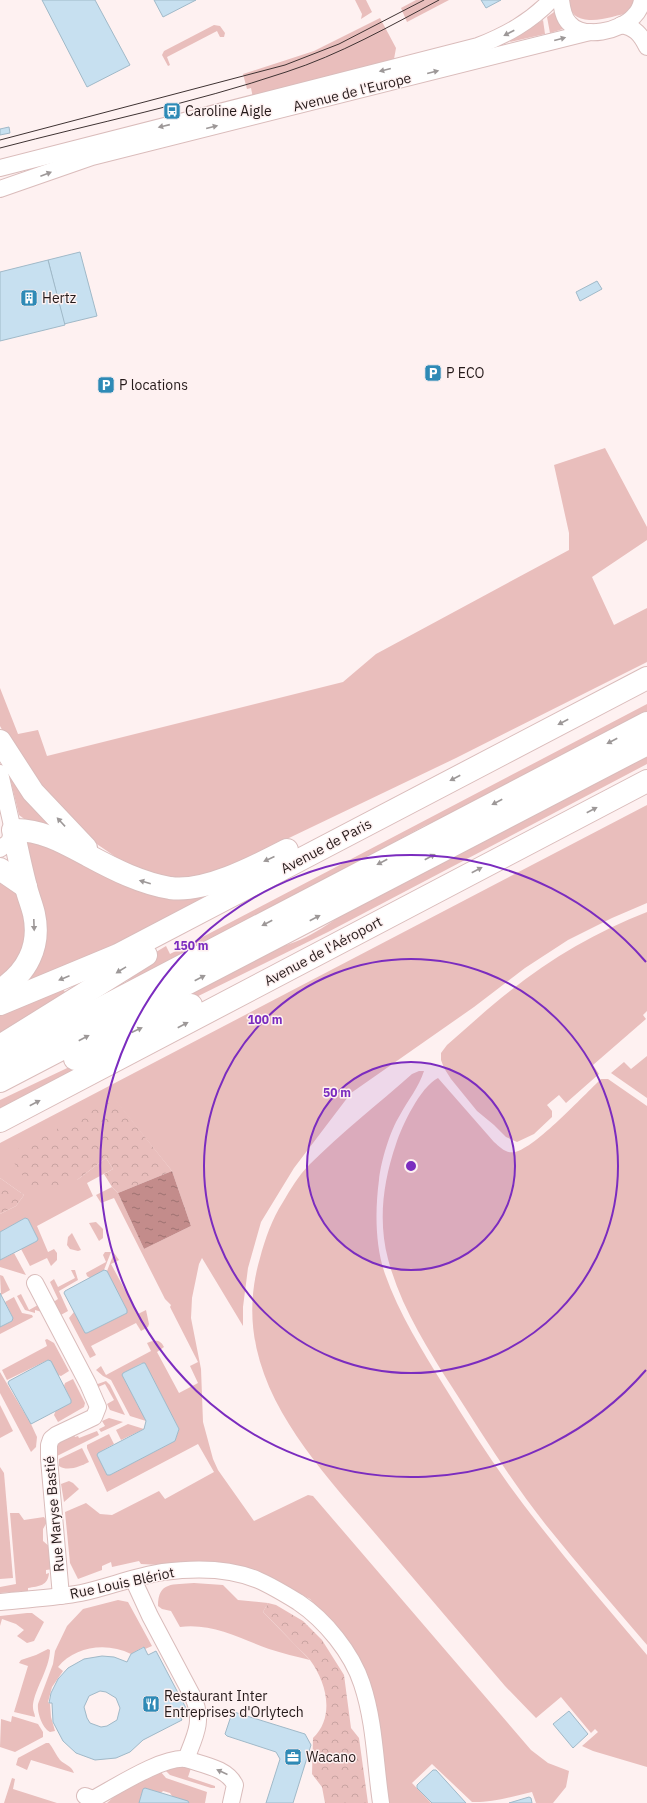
<svg xmlns="http://www.w3.org/2000/svg" width="647" height="1803" font-family="'IBM Plex Sans',sans-serif">
	<defs>
		<pattern id="forest-crowns" width="20" height="18" patternUnits="userSpaceOnUse"><rect width="20" height="18" fill="#e9bebc"/><path d="M2 6a3 3 0 1 1 6 0M12 15a3 3 0 1 1 6 0" fill="none" stroke="#c8a3a1"/></pattern>
		<pattern id="water-ripples" width="26" height="14" patternUnits="userSpaceOnUse"><rect width="26" height="14" fill="#c38c8b"/><path d="M2 4q2-2 4 0t4 0M15 11q2-2 4 0t4 0" fill="none" stroke="#9e7271"/></pattern>
	</defs>
	<rect width="100%" height="100%" fill="#fef1f1"/>
	<g fill="#e9bebc">
		<path d="M355,0H366L372,12L361,19L362,14Z"/>
		<path d="M416,0H449L407,22L401,8Z"/>
		<path d="M569,0H636C635,2 634,7 632,9C627,14 619,15 612,17C596,21 569,25 569,0Z"/>
		<path d="M554,12L563,29L550,33L547,17Z"/>
		<path d="M380,18L396,48L394,59L253,98L251,88L247,89L243,74L314,51Z"/>
		<path d="M543,20L545,34L510,42L511,40Z"/>
		<path d="M214,25L220,26L225,33L224,37H220L217,31L167,57L170,65L168,66L162,55L164,51Z"/>
		<path d="M605,448L647,527V540L592,577L614,625L647,608V662L456,758L243,860L211,874L179,879L157,877L126,864L72,827L24,770L0,726V688L18,734L38,730L47,756L343,682L376,654L569,550V533L554,465Z"/>
		<path d="M647,704V715L467,807L424,826L350,866L345,873L284,901L152,969L104,999L98,989L125,983L146,965L126,970L166,946L170,954Z"/>
		<path d="M647,752V764L328,932L172,1009L142,1016L278,947C309,941 335,919 361,901Z"/>
		<path d="M7,766L59,828L27,821L19,815Z"/>
		<path d="M647,805V903L612,918L568,940L525,968L474,1007L351,1093L294,1168L261,1222L248,1268L243,1307V1326L202,1258L199,1264L192,1298L191,1318L201,1369L203,1422L213,1459L218,1470L254,1521L308,1495L313,1496L531,1750L548,1763L569,1771L566,1787L553,1803H536L532,1792C515,1796 489,1803 472,1802L432,1764L412,1783L431,1803H387L354,1651L310,1599L252,1570L141,1564L139,1561L112,1567L111,1562L102,1566V1570L78,1579L70,1563L65,1512L86,1503L100,1514L112,1515L159,1491L165,1499L214,1472L198,1444L107,1492L87,1448V1445L109,1434L114,1444L98,1453L97,1455L107,1474L110,1475L175,1441L179,1429L145,1363H142L123,1373L122,1375L146,1421L130,1416L111,1380L103,1376L96,1370L101,1366L106,1375L151,1351L147,1343C155,1340 160,1339 164,1347L157,1352L179,1393L198,1383L190,1366L198,1362L170,1307L171,1305L165,1299L114,1198L101,1203L96,1195L112,1187L118,1193L144,1249L191,1226L172,1171L115,1100L77,1180L106,1158L113,1169L87,1183L93,1196L37,1226L48,1252L54,1249L57,1253V1260L51,1266L47,1258L30,1266L21,1249L37,1241L38,1239L28,1219L25,1218L0,1232V1214L16,1206L24,1195L0,1178V1143Z"/>
		<path d="M23,840L209,890L211,897L167,921L25,986L33,961Z"/>
		<path d="M0,874L27,905L26,954L0,982Z"/>
		<path d="M647,912V1011L643,1015L646,1019L593,1065L599,1074L566,1103L559,1095L547,1105L552,1111V1117L534,1134L517,1142L506,1137L494,1125L477,1111L451,1079L444,1068L441,1060V1053L447,1045C468,1027 488,1008 510,991C551,958 598,931 647,912Z"/>
		<path d="M63,988L67,997L0,1041V1012Z"/>
		<path d="M117,1051L0,1111V1100L84,1060Z"/>
		<path d="M647,1056V1098L611,1073L624,1062L631,1069Z"/>
		<path d="M419,1071H424C419,1087 408,1100 400,1115C390,1131 381,1161 379,1180C375,1210 375,1245 385,1274C399,1314 422,1350 444,1386C465,1420 486,1453 509,1485C552,1544 600,1599 647,1655V1767L593,1751L582,1746L598,1732L595,1729L591,1733L561,1697L536,1718L505,1686C463,1637 421,1587 379,1538C311,1458 226,1373 260,1258C265,1239 272,1219 283,1202C290,1190 299,1175 309,1165C341,1133 378,1104 412,1074Z"/>
		<path d="M438,1078L494,1142C500,1147 506,1154 515,1152C535,1148 584,1095 601,1079H608L647,1106V1645C613,1605 579,1566 546,1525C512,1482 482,1434 452,1387C427,1348 400,1305 388,1259C378,1221 383,1182 396,1144C402,1126 420,1087 438,1078Z"/>
		<path d="M96,1222L103,1229V1238L99,1241L89,1223Z"/>
		<path d="M72,1233L81,1250L78,1251L70,1249L67,1245L68,1237Z"/>
		<path d="M105,1252H111L104,1270L90,1278L87,1276L86,1273L106,1262L103,1255Z"/>
		<path d="M14,1253L26,1275L0,1267V1260Z"/>
		<path d="M114,1253L119,1260L111,1264L138,1314L146,1310L149,1324L148,1327L141,1331L136,1323L91,1346L96,1355L90,1358L69,1318L74,1312L85,1332L87,1333L127,1313V1310L107,1271Z"/>
		<path d="M71,1270H75L78,1280L59,1291L68,1311L59,1316L52,1303L58,1299L50,1282L54,1279L58,1287L75,1278Z"/>
		<path d="M0,1275L3,1276L10,1290L1,1295Z"/>
		<path d="M21,1294L29,1310L38,1305L42,1312L35,1310V1313L25,1310L17,1296Z"/>
		<path d="M14,1297L22,1313L32,1315L33,1317L0,1334V1327L12,1321L13,1318L5,1302Z"/>
		<path d="M47,1339L54,1343L69,1371L61,1376L58,1375L48,1360L7,1380L2,1370L47,1346L45,1340Z"/>
		<path d="M0,1372L31,1424L37,1437L36,1447L31,1452L0,1393Z"/>
		<path d="M73,1379L85,1403L84,1407L58,1422L54,1415L56,1410L71,1403V1400L64,1386L65,1383Z"/>
		<path d="M106,1381L110,1385L125,1415L110,1410L107,1404L114,1400L105,1384L96,1388L95,1385Z"/>
		<path d="M0,1405L13,1431L0,1438Z"/>
		<path d="M109,1418L123,1422L101,1432L99,1429L105,1426L102,1421Z"/>
		<path d="M128,1424L144,1429L121,1440L116,1430Z"/>
		<path d="M97,1431L99,1435L55,1457V1444L73,1433L75,1437L78,1436L79,1438Z"/>
		<path d="M82,1448L89,1462C81,1466 68,1472 59,1466V1459Z"/>
		<path d="M0,1467L4,1473L13,1578L0,1579Z"/>
		<path d="M69,1481L73,1483L79,1489L64,1502L61,1484Z"/>
		<path d="M10,1513H19L24,1520L44,1517L47,1522L43,1529V1541L50,1547L53,1569L46,1570V1574L49,1573C48,1586 39,1586 28,1588V1591L0,1593V1587L16,1584Z"/>
		<path d="M194,1583L223,1585L238,1600L268,1603L263,1612L310,1660C297,1657 282,1653 269,1649C239,1638 212,1623 180,1627L171,1611L162,1609L158,1606C158,1581 173,1585 194,1583Z"/>
		<path d="M118,1600L128,1602L152,1646L145,1649L143,1647L131,1654C107,1642 75,1646 58,1667L63,1671L52,1687L48,1702L50,1704L51,1717L55,1731L50,1732C42,1728 37,1712 38,1704L53,1664L55,1651L67,1626L83,1609Z"/>
		<path d="M27,1613H32L44,1622L34,1641L27,1643L17,1636L24,1630L16,1624L2,1619L0,1626V1616Z"/>
		<path d="M48,1649L50,1650C50,1669 32,1693 33,1708C33,1711 35,1714 35,1717L14,1712L28,1666L19,1663L21,1660L36,1655Z"/>
		<path d="M12,1716L38,1724L43,1732V1737L15,1752L0,1747L1,1719L11,1722Z"/>
		<path d="M46,1743H49C53,1748 56,1755 60,1760C65,1765 71,1765 74,1773L31,1760L27,1770L16,1765L18,1758Z"/>
		<path d="M178,1766L191,1768L188,1777L215,1786V1788H211L170,1775L164,1769Z"/>
		<path d="M160,1771L166,1778L207,1792L205,1803H189L172,1796L170,1793L163,1791L161,1793L143,1789L139,1803H107L116,1795Z"/>
		<path d="M12,1778L15,1779L13,1789L57,1803H4Z"/>
	</g>
	<g fill="url(#forest-crowns)">
		<path d="M115,1099L172,1171L118,1193L112,1187L104,1174L113,1169L106,1158L77,1180L34,1192L8,1154Z"/>
		<path d="M0,1178L24,1195L16,1206L0,1214Z"/>
		<path d="M268,1603L276,1605L303,1621L322,1640L344,1675L351,1728L359,1738L368,1803H325L322,1787L312,1774L313,1738C335,1717 327,1683 310,1660C306,1655 300,1650 295,1645C285,1634 274,1623 263,1612Z"/>
	</g>
	<path fill="url(#water-ripples)" d="M172,1171L191,1226L144,1249L118,1193Z"/>
	<g fill="#c7e0f0" stroke="#a0b9c8" fill-rule="evenodd">
		<path d="M42,0H95L130,65L87,87Z"/>
		<path d="M154,0H196L163,17Z"/>
		<path d="M481,0H501L486,8Z"/>
		<path d="M175,109L176,113L168,116L167,112Z"/>
		<path d="M9,127L10,133L0,135V129Z"/>
		<path d="M80,252L97,316L64,324L48,260Z"/>
		<path d="M48,260L65,325L0,341V272Z"/>
		<path d="M597,281L602,289L580,301L576,292Z"/>
		<path d="M25,1218L28,1219L38,1239L37,1241L0,1260V1232Z"/>
		<path d="M104,1270L107,1271L127,1310V1313L87,1333H85L64,1293L65,1291Z"/>
		<path d="M0,1293L13,1318L12,1321L0,1327Z"/>
		<path d="M48,1360L51,1361L71,1400V1403L31,1424L8,1383L9,1381Z"/>
		<path d="M143,1363H145L179,1429L175,1441L110,1475H107L97,1455L98,1453L144,1429L146,1421L122,1375L123,1373Z"/>
		<path d="M144,1647L148,1655L156,1651L186,1708L178,1712L182,1720L143,1740L130,1752L116,1758L95,1760L76,1753L63,1741L53,1722L52,1703H49L51,1693L58,1679L68,1668L84,1659L102,1656L114,1657L127,1662L131,1654ZM100,1691L106,1692L116,1698L120,1708L117,1720L107,1726L101,1727L90,1723L87,1718L84,1707L89,1696Z"/>
		<path d="M569,1711L588,1734L573,1748L553,1724Z"/>
		<path d="M234,1712L305,1734L311,1745L293,1803H266L280,1759L276,1752L227,1736L225,1734L232,1713Z"/>
		<path d="M433,1770H436L466,1803H432L417,1788V1785Z"/>
		<path d="M145,1788L188,1801L189,1803H139L143,1789Z"/>
		<path d="M529,1797L531,1798L532,1803H509Z"/>
	</g>
	<g fill="none" stroke-linecap="round" stroke-linejoin="round">
		<defs>
			<g id="minor">
				<path d="M561,0C562,8 563,17 569,23C583,40 621,31 634,16C639,11 641,7 642,0"/>
				<path d="M621,25C635,27 641,35 647,47"/>
				<path d="M0,168L478,46C506,35 530,22 551,0"/>
				<path d="M0,189L92,157L590,32"/>
				<path d="M0,773L13,830L9,842L0,849"/>
				<path d="M35,1283L88,1384L98,1407L94,1417L56,1435L51,1439L49,1445V1459L61,1596"/>
				<path d="M0,1602C27,1599 55,1598 81,1593C109,1587 135,1576 163,1572C193,1568 230,1568 258,1580C272,1586 285,1594 298,1602C325,1620 352,1653 362,1684C375,1723 375,1763 381,1803"/>
				<path d="M186,1759C203,1765 227,1768 235,1785L231,1803"/>
				<path d="M85,1796L93,1799C114,1788 163,1756 186,1759C195,1736 204,1721 193,1697L150,1616L133,1579"/>
			</g>
			<g id="highway">
				<path d="M0,741L33,792L86,848"/>
				<path d="M0,869L26,887"/>
				<path d="M0,990C27,973 41,946 34,914C32,905 28,896 26,887C21,868 17,849 13,830C41,829 65,843 89,856C115,870 141,883 170,888C205,893 256,866 287,850"/>
				<path d="M0,1004L118,955L647,678"/>
				<path d="M0,1046L146,955"/>
				<path d="M75,1059L191,1005"/>
				<path d="M0,1061L647,723"/>
				<path d="M0,1081L647,744"/>
				<path d="M0,1121L647,781"/>
			</g>
		</defs>
		<use href="#minor" stroke="#dabcbb" stroke-width="18"/>
		<use href="#highway" stroke="#dabcbb" stroke-width="24"/>
		<use href="#minor" stroke="#fff" stroke-width="16"/>
		<use href="#highway" stroke="#fff" stroke-width="22"/>
		<g stroke="#3f3333" stroke-width="1">
			<path d="M0,140L285,65L339,44L424,0"/>
			<path d="M0,148C95,123 194,103 286,72C339,55 390,26 439,0"/>
		</g>
	</g>
	<defs><path id="oneway-solid" d="M-6-.8H1V-3.2L6.5 0L1 3.2V.8H-6Z"/></defs>
	<g fill="#9d9898">
		<use href="#oneway-solid" transform="translate(509 33) rotate(153)"/>
		<use href="#oneway-solid" transform="translate(560 39) rotate(-15)"/>
		<use href="#oneway-solid" transform="translate(385 70) rotate(166)"/>
		<use href="#oneway-solid" transform="translate(433 72) rotate(-14)"/>
		<use href="#oneway-solid" transform="translate(164 126) rotate(167)"/>
		<use href="#oneway-solid" transform="translate(212 127) rotate(-14)"/>
		<use href="#oneway-solid" transform="translate(46 174) rotate(-21)"/>
		<use href="#oneway-solid" transform="translate(563 722) rotate(152)"/>
		<use href="#oneway-solid" transform="translate(612 741) rotate(152)"/>
		<use href="#oneway-solid" transform="translate(455 778) rotate(152)"/>
		<use href="#oneway-solid" transform="translate(497 802) rotate(152)"/>
		<use href="#oneway-solid" transform="translate(592 810) rotate(-28)"/>
		<use href="#oneway-solid" transform="translate(61 822) rotate(-133)"/>
		<use href="#oneway-solid" transform="translate(430 857) rotate(-28)"/>
		<use href="#oneway-solid" transform="translate(269 859) rotate(156)"/>
		<use href="#oneway-solid" transform="translate(382 862) rotate(152)"/>
		<use href="#oneway-solid" transform="translate(477 870) rotate(-28)"/>
		<use href="#oneway-solid" transform="translate(145 882) rotate(-164)"/>
		<use href="#oneway-solid" transform="translate(315 918) rotate(-28)"/>
		<use href="#oneway-solid" transform="translate(267 923) rotate(152)"/>
		<use href="#oneway-solid" transform="translate(34 925) rotate(88)"/>
		<use href="#oneway-solid" transform="translate(121 970) rotate(148)"/>
		<use href="#oneway-solid" transform="translate(64 978) rotate(157)"/>
		<use href="#oneway-solid" transform="translate(200 978) rotate(-27)"/>
		<use href="#oneway-solid" transform="translate(183 1025) rotate(-28)"/>
		<use href="#oneway-solid" transform="translate(137 1030) rotate(-25)"/>
		<use href="#oneway-solid" transform="translate(84 1038) rotate(-28)"/>
		<use href="#oneway-solid" transform="translate(35 1103) rotate(-28)"/>
		<use href="#oneway-solid" transform="translate(222 1772) rotate(-156)"/>
	</g>
	<circle cx="411" cy="1166" r="104" fill="#7b2cbf" fill-opacity=".12"/>
	<g fill="none" stroke="#7b2cbf" stroke-width="2">
		<circle cx="411" cy="1166" r="104"/>
		<circle cx="411" cy="1166" r="207"/>
		<path d="M646 1370A311 311 0 1 1 646 962"/>
	</g>
	<defs>
		<symbol id="bus-square" viewBox="-11 -11 22 22"><rect x="-9" y="-9" width="18" height="18" rx="4" fill="#2e8ab6" stroke="#fef1f1"/><path d="M-5-6H5V4H4V6H2V4H-2V6H-4V4H-5ZM-3.5-4V0h7V-4ZM-3.5 1.2v1.5H-2V1.2ZM2 1.2v1.5H3.5V1.2Z" fill="#fff"/></symbol>
		<symbol id="building-square" viewBox="-11 -11 22 22"><rect x="-9" y="-9" width="18" height="18" rx="4" fill="#2e8ab6" stroke="#fef1f1"/><path d="M-4-6H4V6H1V3H-1V6H-4ZM-2.5-4.3h1.7v1.8h-1.7ZM.8-4.3h1.7v1.8H.8ZM-2.5-1h1.7V.8h-1.7ZM.8-1h1.7V.8H.8Z" fill="#fff"/></symbol>
		<symbol id="parking-square" viewBox="-11 -11 22 22"><rect x="-9" y="-9" width="18" height="18" rx="4" fill="#2e8ab6" stroke="#fef1f1"/><path d="M-3.5-5.5H1a3.5 3.5 0 0 1 0 7H-1V5.5H-3.5ZM-1-3.4V-.6H.8a1.4 1.4 0 0 0 0-2.8Z" fill="#fff"/></symbol>
		<symbol id="restaurant-square" viewBox="-11 -11 22 22"><rect x="-9" y="-9" width="18" height="18" rx="4" fill="#2e8ab6" stroke="#fef1f1"/><path d="M-5-6h1v4h1v-4h1v4h1v-4h1v5L-1.5 .5V6h-2V.5L-5-1ZM5-6V6H3V1.5H1.5Q1.5-4 5-6Z" fill="#fff"/></symbol>
		<symbol id="office-square" viewBox="-11 -11 22 22"><rect x="-9" y="-9" width="18" height="18" rx="4" fill="#2e8ab6" stroke="#fef1f1"/><path d="M-6-3h4V-5.5h4V-3h4V5H-6ZM-1-4.5V-3h2v-1.5ZM-6 0V1H6V0Z" fill="#fff"/></symbol>
	</defs>
	<g fill-rule="evenodd">
		<use href="#bus-square" x="162" y="101" width="20" height="20"/>
		<use href="#building-square" x="19" y="288" width="20" height="20"/>
		<use href="#parking-square" x="423" y="363" width="20" height="20"/>
		<use href="#parking-square" x="96" y="375" width="20" height="20"/>
		<use href="#restaurant-square" x="141" y="1694" width="20" height="20"/>
		<use href="#office-square" x="283" y="1747" width="20" height="20"/>
	</g>
	<g text-anchor="middle" dominant-baseline="central" stroke-width="3" stroke-linejoin="round" paint-order="stroke">
		<g font-size="14" fill="#251a1a" stroke="#fef1f1">
			<text transform="translate(352 92) rotate(-14)">Avenue de l'Europe</text>
			<text transform="translate(326 846) rotate(-28)">Avenue de Paris</text>
			<text transform="translate(323 951) rotate(-28)">Avenue de l'Aéroport</text>
			<text transform="translate(54 1514) rotate(-95)">Rue Maryse Bastié</text>
			<text transform="translate(122 1583) rotate(-12)">Rue Louis Blériot</text>
		</g>
		<g font-size="14" fill="#251a1a" stroke="#fef1f1" text-anchor="start">
			<text x="185" y="111">Caroline Aigle</text>
			<text x="42" y="298">Hertz</text>
			<text x="446" y="373">P ECO</text>
			<text x="119" y="385">P locations</text>
			<text x="164" y="1696">Restaurant Inter<tspan x="164" dy="16">Entreprises d'Orlytech</tspan></text>
			<text x="306" y="1757">Wacano</text>
		</g>
	</g>
	<circle cx="411" cy="1166" r="6" fill="#7b2cbf" stroke="#fef1f1" stroke-width="2"/>
	<g font-size="12" text-anchor="middle" font-weight="bold" fill="#7b2cbf" stroke="#fef1f1" stroke-width="3" stroke-linejoin="round" paint-order="stroke">
		<text x="191" y="950">150 m</text>
		<text x="265" y="1024">100 m</text>
		<text x="337" y="1097">50 m</text>
	</g>
</svg>
